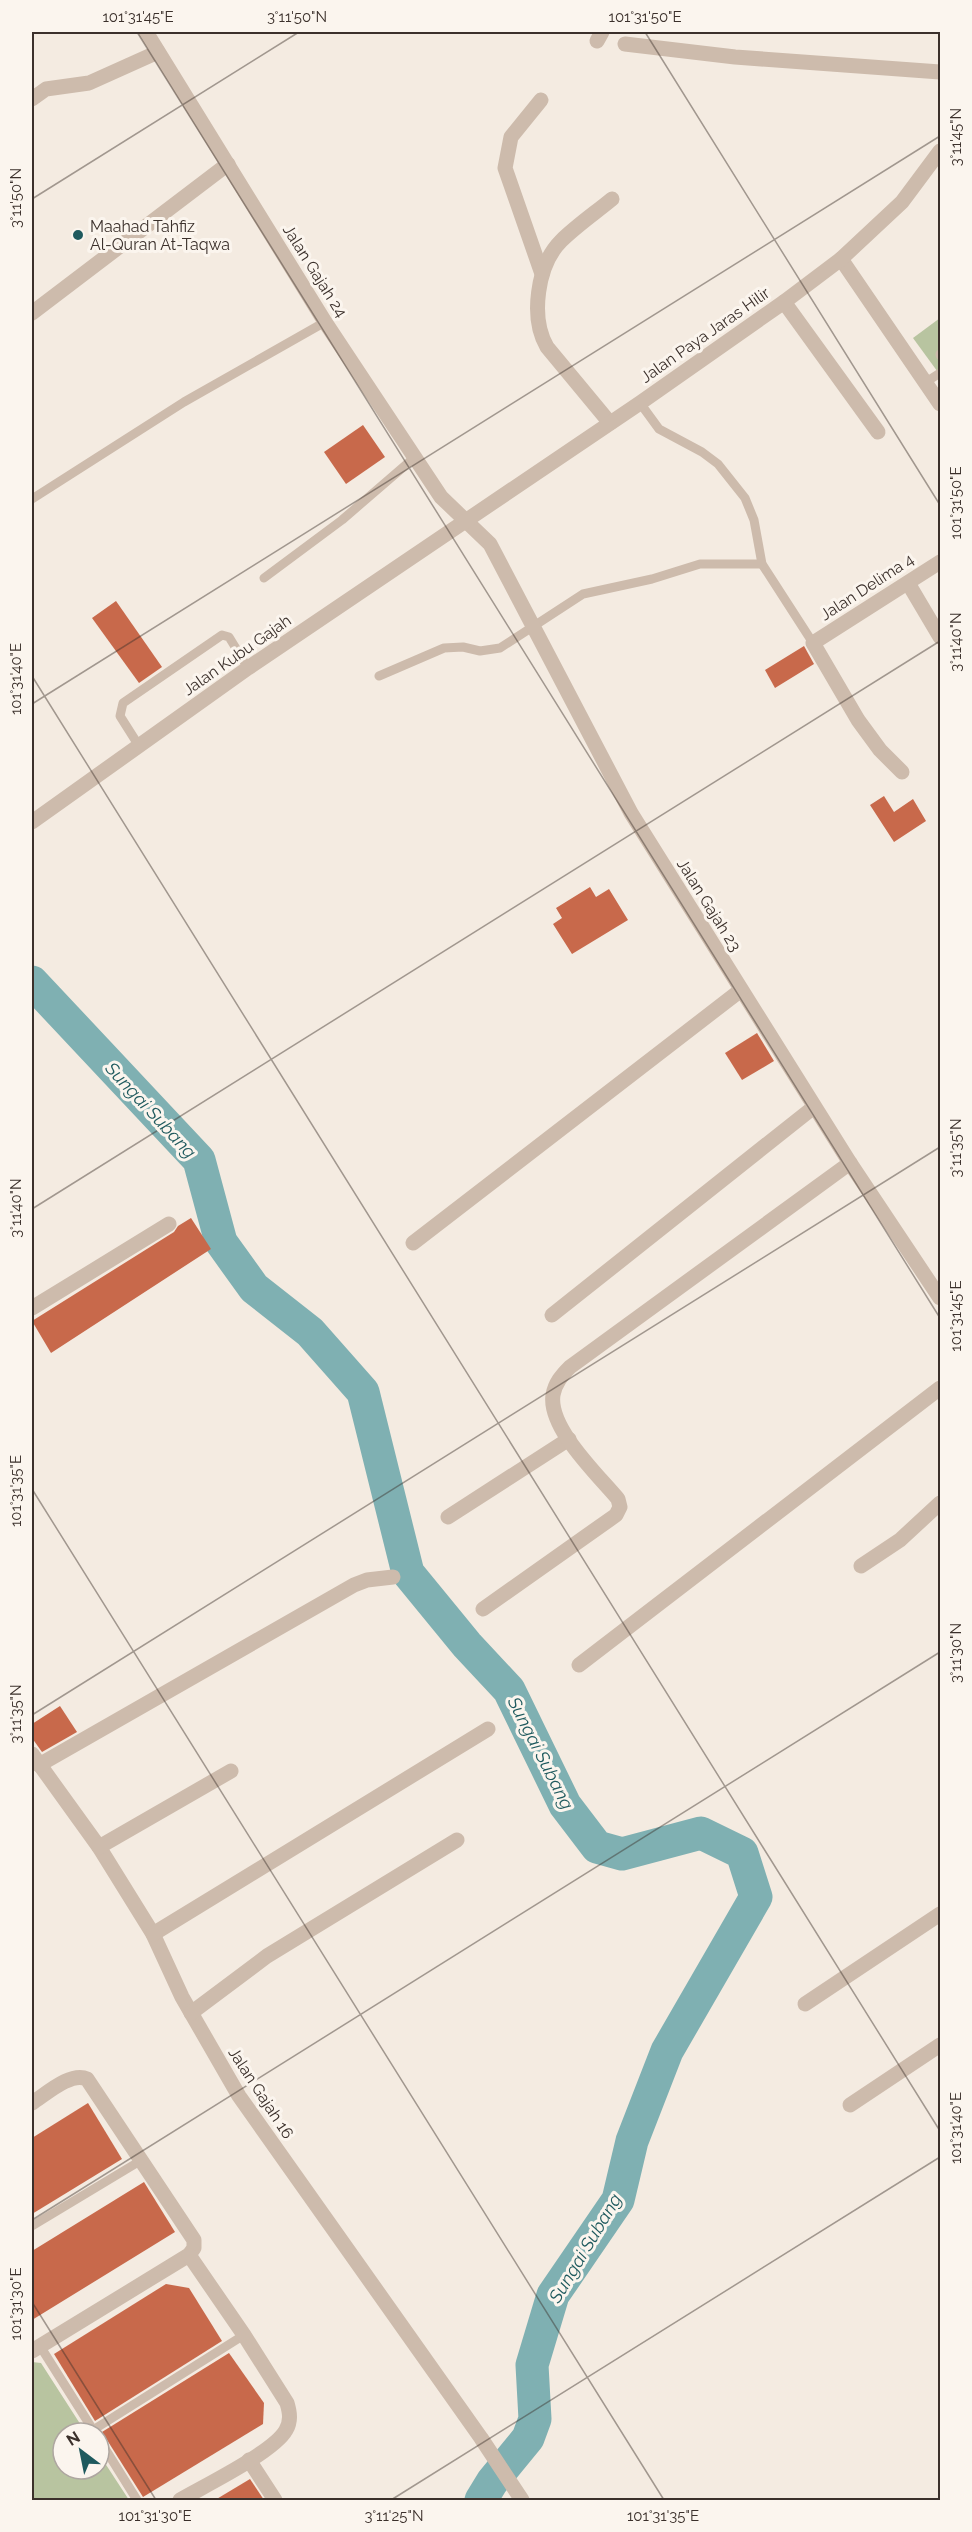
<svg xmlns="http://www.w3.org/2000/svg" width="972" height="2532" font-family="Raleway,sans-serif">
	<rect width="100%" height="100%" fill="#f4ebe1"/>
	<g fill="#b8c4a0">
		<path d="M940,318V375L913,338Z"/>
		<path d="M32,2362L41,2363L86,2433H63V2469H99V2454L129,2500H32Z"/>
	</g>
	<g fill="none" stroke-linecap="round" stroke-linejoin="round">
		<path stroke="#7fb0b2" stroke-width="33" d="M32,982L199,1160L221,1242L254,1288L310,1332L363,1392L408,1573L467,1645L509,1690L565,1805L597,1847L622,1854L701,1833L742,1853L756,1897L667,2051L632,2141L618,2200L553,2295L532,2365L535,2419L528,2438L492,2482L481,2500"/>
	</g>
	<g fill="#c8694b">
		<path d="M363,425L385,457L346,484L324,452Z"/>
		<path d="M116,601L162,667L139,683L92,618Z"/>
		<path d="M804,646L814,664L775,688L765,670Z"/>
		<path d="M884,796L894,812L913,799L926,821L894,842L870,805Z"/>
		<path d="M590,887L596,897L609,889L628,920L572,954L553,924L562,918L556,908Z"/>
		<path d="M757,1033L774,1061L742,1080L725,1053Z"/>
		<path d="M191,1218L211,1249L51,1353L32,1321L174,1232L178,1226Z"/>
		<path d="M60,1706L77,1732L42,1752L32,1738V1724Z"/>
		<path d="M88,2103L122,2159L32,2214V2138Z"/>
		<path d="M144,2182L175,2232L32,2320V2251Z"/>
		<path d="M166,2284L189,2288L222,2341L95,2421L54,2354Z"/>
		<path d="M229,2353L264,2403L263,2424L143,2497L102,2432Z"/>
		<path d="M250,2479L264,2500H215Z"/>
	</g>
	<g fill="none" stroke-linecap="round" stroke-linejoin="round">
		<g stroke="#cdbbac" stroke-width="9">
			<path d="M940,354V355"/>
			<path d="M926,382L940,373"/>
			<path d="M640,403L659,429L702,452L718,464L745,498L754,520L762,564L813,643"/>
			<path d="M32,499L184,402L325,322"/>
			<path d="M264,578L342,520L415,457"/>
			<path d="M379,676L444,648L463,647L480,651L500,648L583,594L652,579L700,564H762"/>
			<path d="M139,746L120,716L123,703L222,635L229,637L248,668"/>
			<path d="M32,2226L140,2161"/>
			<path d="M40,2346L95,2433"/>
			<path d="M93,2430L244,2335"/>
			<path d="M99,2439L137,2500"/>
		</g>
		<g stroke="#cdbbac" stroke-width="15">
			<path d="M146,32L325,322L441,497L490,544L631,813L850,1163L940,1298"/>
			<path d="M597,41L602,32"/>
			<path d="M625,44L735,57L940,72"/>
			<path d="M32,99L46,89L89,83L158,52"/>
			<path d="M541,100L511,137L505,168L542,274"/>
			<path d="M841,259L940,404"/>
			<path d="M784,302L878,432"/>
			<path d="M32,313L228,164"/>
			<path d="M610,423L547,347C530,318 537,265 561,241C576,226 595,213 612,199"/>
			<path d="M908,583L940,637"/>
			<path d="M902,772L880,750L858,720L813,643L940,562"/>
			<path d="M413,1243L741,990"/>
			<path d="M32,1308L169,1224"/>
			<path d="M552,1315L814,1107"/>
			<path d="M448,1517L569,1439"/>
			<path d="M861,1566L900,1540L940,1503"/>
			<path d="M483,1609L616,1515L620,1507L618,1499C598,1475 548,1428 553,1395C555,1383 562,1375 570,1367L850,1163"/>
			<path d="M579,1665L940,1388"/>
			<path d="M32,1754L99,1847L153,1934L182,1997L239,2096L481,2438L522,2500"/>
			<path d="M39,1765L354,1585L367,1580L393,1577"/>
			<path d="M99,1847L231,1771"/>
			<path d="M153,1934L488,1729"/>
			<path d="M805,2004L940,1914"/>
			<path d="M191,2013L267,1956L457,1840"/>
			<path d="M32,2103C45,2095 71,2071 87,2079L194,2240V2248L189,2255L32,2351"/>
			<path d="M850,2105L940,2045"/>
			<path d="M249,2460L275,2500"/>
			<path d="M180,2500C204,2486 274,2452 286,2430C291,2421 290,2413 287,2403L244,2335L189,2255"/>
		</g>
		<path stroke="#cdbbac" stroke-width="15" d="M32,822L248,668L640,403L784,302L841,259L902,202L940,151"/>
	</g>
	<path fill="none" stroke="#3b302b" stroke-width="1.5" stroke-opacity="0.45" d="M137,32L940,1318M645,32L940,505M32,199L299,32M32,676L940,2131M32,704L940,136M32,1209L940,641M32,1489L664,2500M32,1715L940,1147M32,2220L940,1652M32,2302L156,2500M391,2500L940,2157"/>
	<circle fill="#1f5a5e" stroke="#fbf5ee" stroke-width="2" cx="78" cy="235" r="6"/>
	<g text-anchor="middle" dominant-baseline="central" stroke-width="6" stroke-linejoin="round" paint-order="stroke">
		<g font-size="16" fill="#3b302b" stroke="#fbf5ee" text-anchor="start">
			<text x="90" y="226">Maahad Tahfiz<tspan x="90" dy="18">Al-Quran At-Taqwa</tspan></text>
		</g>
		<g font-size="16" fill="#3b302b" stroke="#fbf5ee">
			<text transform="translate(315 271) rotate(58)">Jalan Gajah 24</text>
			<text transform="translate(705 335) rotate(-35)">Jalan Paya Jaras Hilir</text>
			<text transform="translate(867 587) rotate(-33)">Jalan Delima 4</text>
			<text transform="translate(237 655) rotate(-35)">Jalan Kubu Gajah</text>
			<text transform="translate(709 905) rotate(58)">Jalan Gajah 23</text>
			<text transform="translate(261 2093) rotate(57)">Jalan Gajah 16</text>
		</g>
		<g font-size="18" font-style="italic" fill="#1f5a5e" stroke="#fbf5ee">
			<text transform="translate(151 1110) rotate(47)">Sungai Subang</text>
			<text transform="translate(541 1753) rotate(63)">Sungai Subang</text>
			<text transform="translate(585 2248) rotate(-59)">Sungai Subang</text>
		</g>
	</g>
	<rect width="972" height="2532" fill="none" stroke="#fbf5ee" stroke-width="66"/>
	<g transform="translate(81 2451) rotate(328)"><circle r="28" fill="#fbf5ee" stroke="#aea6a0" stroke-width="1.5"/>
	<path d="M0-4.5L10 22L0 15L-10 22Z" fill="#1f5a5e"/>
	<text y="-9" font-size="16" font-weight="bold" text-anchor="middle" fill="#3b302b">N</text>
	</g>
	<rect x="33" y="33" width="906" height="2466" fill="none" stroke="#3b302b" stroke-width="2"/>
	<g font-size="15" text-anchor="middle" fill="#3b302b">
		<text x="138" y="22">101°31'45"E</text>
		<text x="297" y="22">3°11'50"N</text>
		<text x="645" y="22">101°31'50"E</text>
		<text transform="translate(956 137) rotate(-90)" y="5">3°11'45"N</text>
		<text transform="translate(16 198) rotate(-90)" y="5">3°11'50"N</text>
		<text transform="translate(956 503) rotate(-90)" y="5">101°31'50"E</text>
		<text transform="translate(956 642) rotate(-90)" y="5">3°11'40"N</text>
		<text transform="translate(16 679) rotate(-90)" y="5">101°31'40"E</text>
		<text transform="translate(956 1148) rotate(-90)" y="5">3°11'35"N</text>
		<text transform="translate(16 1208) rotate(-90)" y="5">3°11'40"N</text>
		<text transform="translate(956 1316) rotate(-90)" y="5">101°31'45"E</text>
		<text transform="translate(16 1491) rotate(-90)" y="5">101°31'35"E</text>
		<text transform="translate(956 1653) rotate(-90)" y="5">3°11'30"N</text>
		<text transform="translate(16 1714) rotate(-90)" y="5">3°11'35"N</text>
		<text transform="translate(956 2128) rotate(-90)" y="5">101°31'40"E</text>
		<text transform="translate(16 2304) rotate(-90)" y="5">101°31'30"E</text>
		<text x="155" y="2521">101°31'30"E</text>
		<text x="394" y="2521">3°11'25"N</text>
		<text x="663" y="2521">101°31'35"E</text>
	</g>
</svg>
